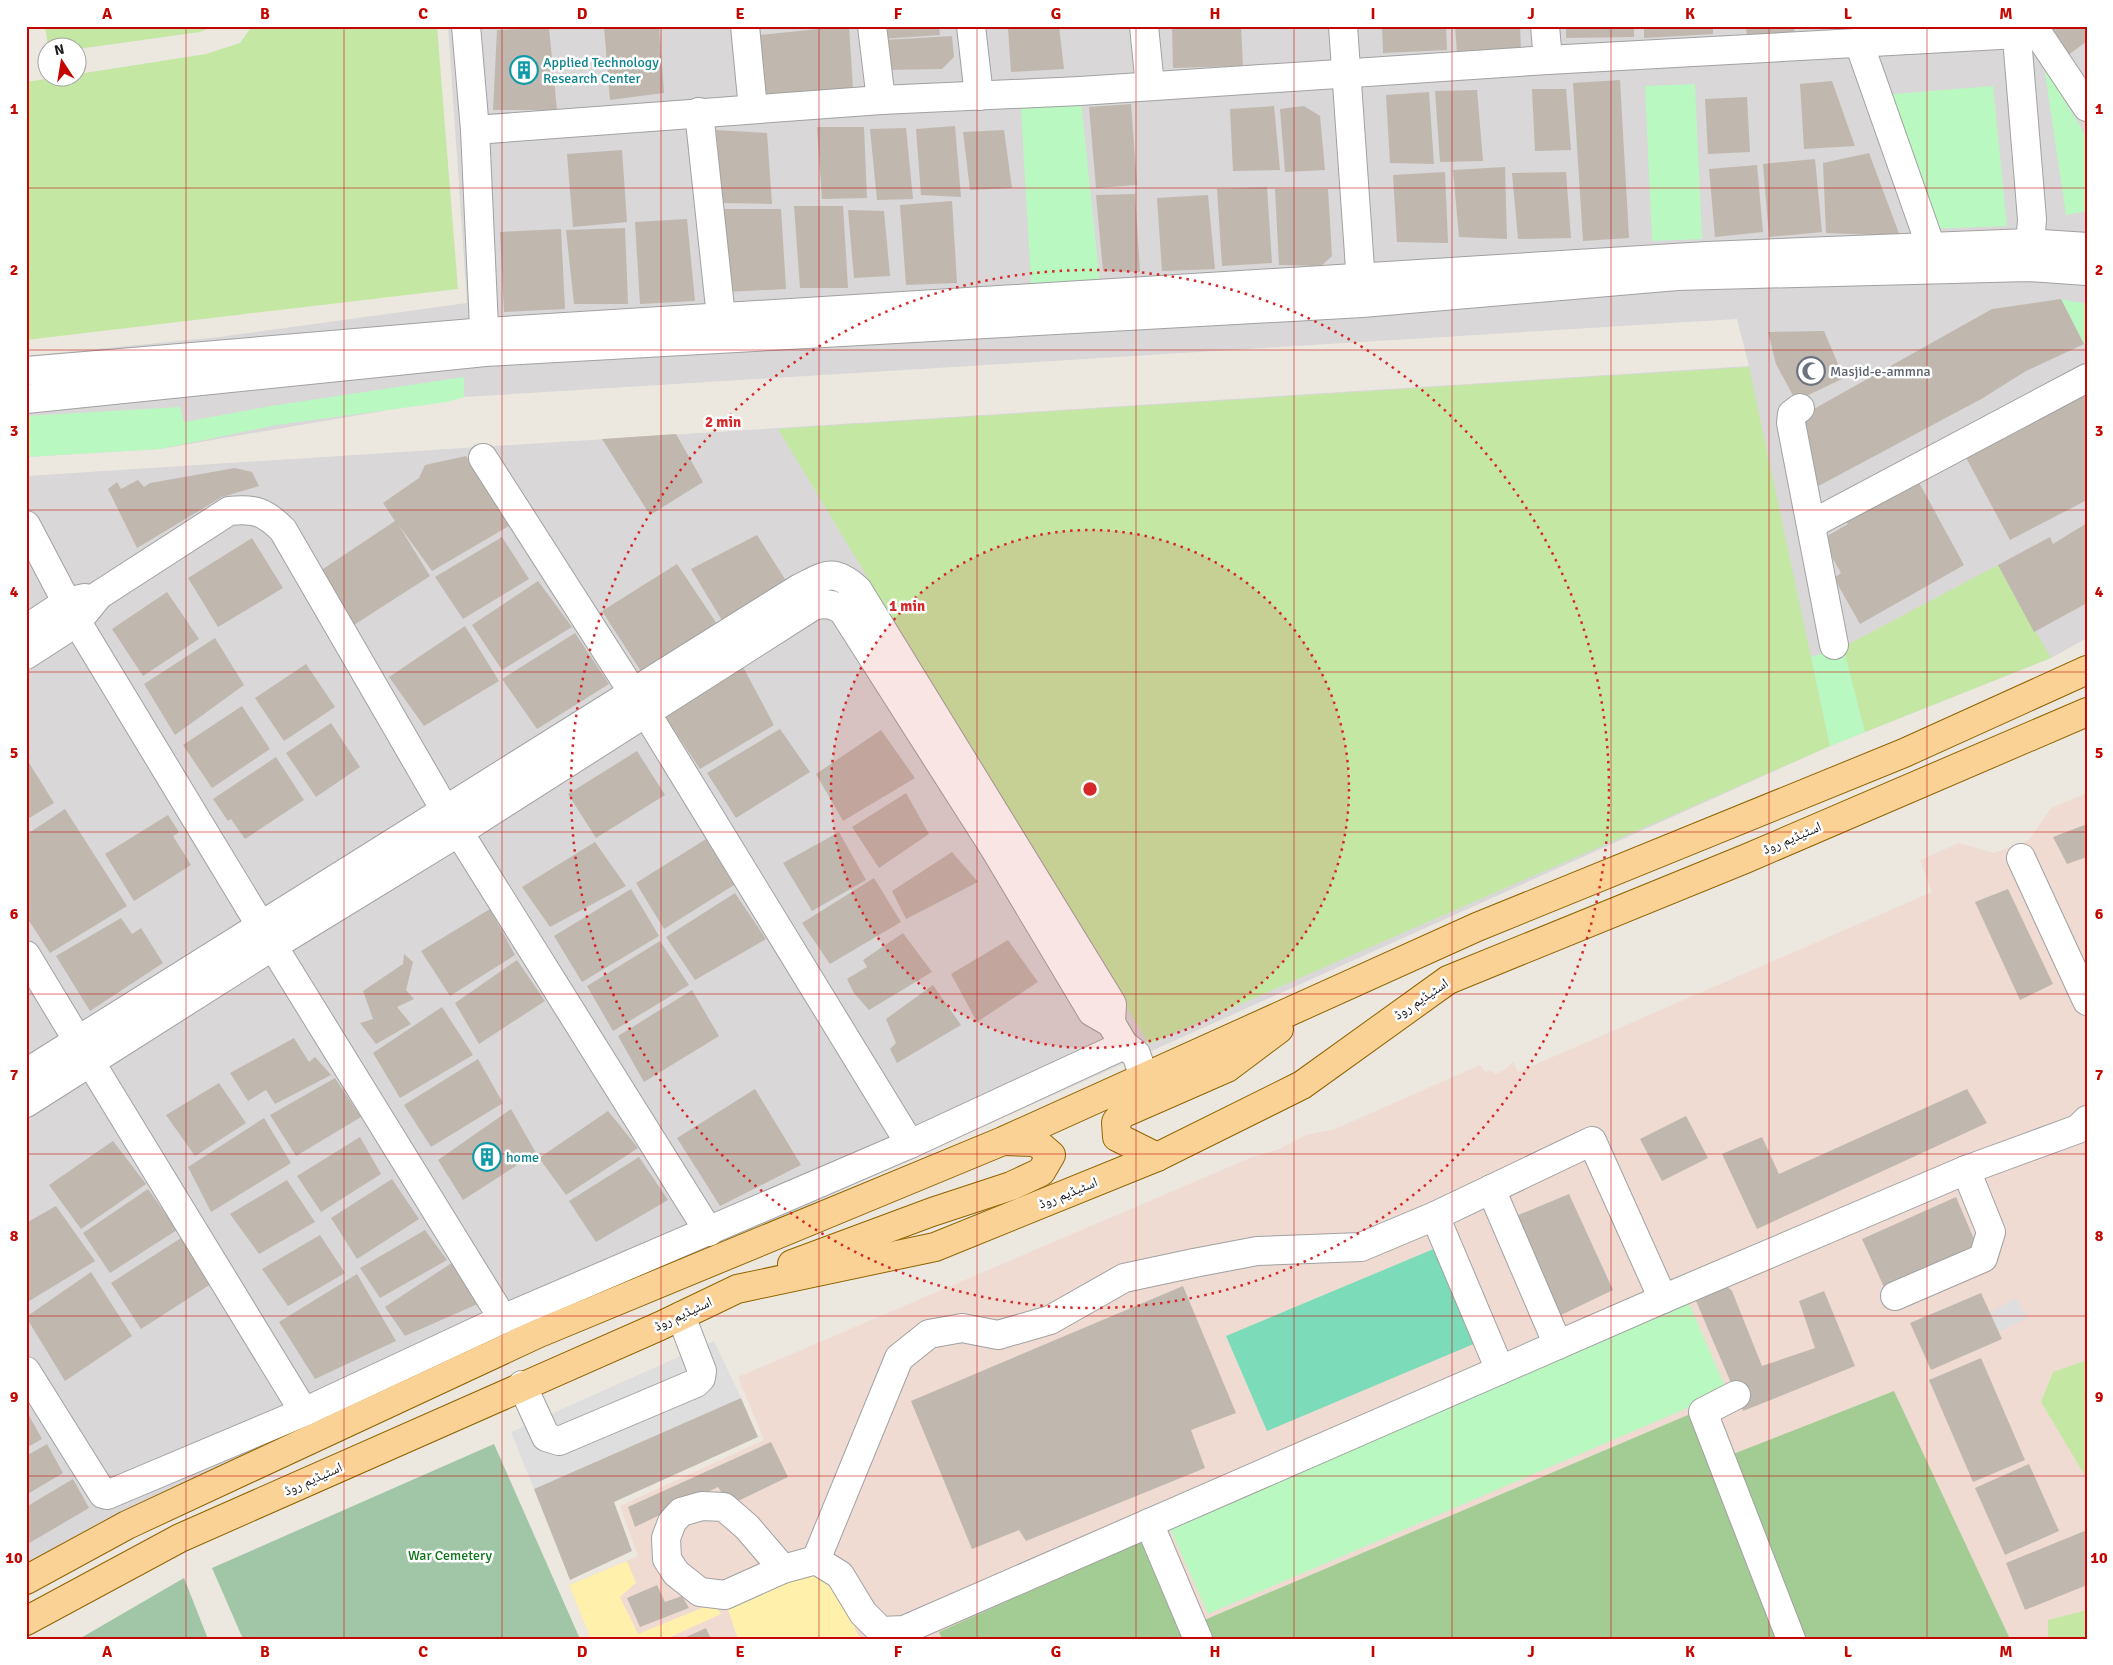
<svg xmlns="http://www.w3.org/2000/svg" width="2113" height="1665" font-family="Signika,'Noto Naskh Arabic',sans-serif">
	<rect width="100%" height="100%" fill="#ece8e0"/>
	<path fill="#d9d7d7" d="M448,26H2087V638L2051,658L1830,746L791,1213L519,1325L104,1520L26,1565V476L1749,366L1737,319L464,397L160,449L26,457V356L219,337L467,303Z"/>
	<path fill="#efdbd2" d="M2087,793V1639H591L569,1585L638,1556L620,1506L764,1440L738,1377L1250,1158L1279,1149L1306,1135L1335,1129L1480,1065L1485,1072L1490,1070L1496,1074L1506,1069L1513,1061L1518,1072L1932,892L1920,860L1959,843L1994,853L2029,840L2051,808Z"/>
	<g fill="#c4e8a4">
		<path d="M45,26H215L200,32L78,49V48L48,47Z"/>
		<path d="M252,26H437L458,289L26,340V82L52,78H78V74L206,54L240,43Z"/>
		<path d="M1749,367L1830,746L1149,1044L778,429Z"/>
		<path d="M1998,565L2051,658L1865,732L1843,647Z"/>
		<path d="M2087,1360V1479L2041,1402L2053,1372Z"/>
		<path d="M2087,1610V1639H2048V1620Z"/>
	</g>
	<g fill="#a3cc94">
		<path d="M1894,1391L2010,1639H1800L1728,1456Z"/>
		<path d="M1695,1412L1785,1639H1210L1202,1621Z"/>
		<path d="M1148,1538L1189,1639H942L939,1632Z"/>
	</g>
	<g fill="#fff0ab">
		<path d="M627,1561L636,1583L620,1597L638,1634L714,1603L721,1614L666,1639H591L569,1585Z"/>
		<path d="M817,1572C831,1583 841,1596 850,1613C854,1622 854,1632 862,1639H738L727,1607L783,1577Z"/>
	</g>
	<g fill="#a1c5a7">
		<path d="M494,1444L580,1639H243L212,1568Z"/>
		<path d="M184,1578L208,1639H79Z"/>
	</g>
	<g fill="#baf8c1">
		<path d="M2044,66L2087,138V211L2066,215Z"/>
		<path d="M1695,84L1702,239L1652,241L1645,86Z"/>
		<path d="M1993,86L2007,226L1929,229L1881,95Z"/>
		<path d="M1080,91L1101,294L1032,298L1020,93Z"/>
		<path d="M2061,299L2087,304V342L2084,344Z"/>
		<path d="M464,377V397L447,402L276,425L160,449L26,457V416L180,407L184,422L271,406Z"/>
		<path d="M1843,647L1865,732L1830,746L1811,657Z"/>
		<path d="M1689,1303L1727,1391L1208,1614L1169,1526Z"/>
	</g>
	<path fill="#7cdcba" d="M1436,1248L1476,1343L1267,1431L1226,1336Z"/>
	<g fill="#dedede">
		<path d="M2016,1298L2027,1318L1999,1332L1989,1313Z"/>
		<path d="M714,1341L741,1398L534,1489L511,1432Z"/>
	</g>
	<g fill="#c0b8af">
		<path d="M604,26H659L664,93L610,100Z"/>
		<path d="M849,26L853,89L764,94L759,35Z"/>
		<path d="M879,26H939L940,35L881,39Z"/>
		<path d="M1054,26H1059L1064,69L1011,72L1008,28Z"/>
		<path d="M1172,26H1241L1243,66L1173,68Z"/>
		<path d="M1382,26H1446L1447,50L1383,53Z"/>
		<path d="M1455,26H1520L1521,50L1457,53Z"/>
		<path d="M1566,26H1634V37L1566,38Z"/>
		<path d="M1644,26H1713V34L1644,38Z"/>
		<path d="M1746,26H1794L1795,36L1747,37Z"/>
		<path d="M2041,26H2087V41L2063,59Z"/>
		<path d="M549,28L557,110H493L497,30Z"/>
		<path d="M952,36L954,57L942,69L884,70V40Z"/>
		<path d="M1620,80L1629,238L1583,241L1573,83Z"/>
		<path d="M1832,81L1855,146L1804,149L1800,84Z"/>
		<path d="M1532,89H1566L1571,150L1535,151Z"/>
		<path d="M1477,90L1483,161L1440,162L1435,91Z"/>
		<path d="M1429,92L1434,164L1390,163L1386,95Z"/>
		<path d="M1747,97L1750,152L1708,154L1705,99Z"/>
		<path d="M1131,104L1137,185L1096,188L1089,107Z"/>
		<path d="M1274,106L1280,170L1233,171L1230,109Z"/>
		<path d="M1304,106L1320,116L1325,170L1285,172L1280,109Z"/>
		<path d="M955,126L961,197L921,195L916,129Z"/>
		<path d="M817,127H864L867,198L822,199Z"/>
		<path d="M906,128L913,199L877,200L870,129Z"/>
		<path d="M716,130L767,133L772,204L723,203Z"/>
		<path d="M1004,130L1012,188L970,190L963,132Z"/>
		<path d="M622,150L627,222L573,227L567,154Z"/>
		<path d="M1869,153L1900,236L1826,233L1823,163Z"/>
		<path d="M1815,159L1822,232L1769,237L1763,164Z"/>
		<path d="M1757,165L1763,232L1715,237L1709,169Z"/>
		<path d="M1505,167L1507,239L1459,237L1453,170Z"/>
		<path d="M1445,172L1448,243L1397,242L1393,175Z"/>
		<path d="M1566,172L1571,238L1518,239L1512,173Z"/>
		<path d="M1267,187L1272,263L1222,266L1217,189Z"/>
		<path d="M1275,189H1328L1332,256L1321,266L1279,265Z"/>
		<path d="M1135,194L1140,272L1103,271L1096,195Z"/>
		<path d="M1208,195L1215,269L1162,271L1157,198Z"/>
		<path d="M952,201L957,283L906,285L900,205Z"/>
		<path d="M794,206H843L848,288H800Z"/>
		<path d="M721,209H781L786,289L727,292Z"/>
		<path d="M848,210L884,211L890,276L854,278Z"/>
		<path d="M687,219L695,301L640,304L635,222Z"/>
		<path d="M625,228L628,304H574L566,230Z"/>
		<path d="M561,229L565,309L504,312L500,232Z"/>
		<path d="M2061,299L2084,344L2026,371L1983,398L1811,490L1796,419L1992,309Z"/>
		<path d="M1824,331L1844,378L1796,401L1776,364L1768,332Z"/>
		<path d="M2087,384V500L2010,540L1963,452Z"/>
		<path d="M676,434L703,482L650,515L602,439Z"/>
		<path d="M466,456L509,526L432,571L398,524L430,576L354,625L320,571L395,521L383,503L419,478L425,465Z"/>
		<path d="M235,468L252,472L259,486L222,497L137,548L108,489L117,482L121,489L138,480L144,487L150,483Z"/>
		<path d="M1916,477L1964,565L1860,624L1834,578L1841,573L1822,539L1848,524L1843,517Z"/>
		<path d="M2087,523V603L2034,632L1998,565L2050,537L2053,544Z"/>
		<path d="M757,535L790,587L723,622L691,569Z"/>
		<path d="M502,537L529,579L463,619L435,577Z"/>
		<path d="M252,538L283,588L218,627L188,578Z"/>
		<path d="M677,564L719,627L642,673L602,611Z"/>
		<path d="M538,581L572,627L502,670L472,625Z"/>
		<path d="M167,592L199,639L143,676L112,629Z"/>
		<path d="M465,626L499,681L424,726L389,677Z"/>
		<path d="M575,633L609,684L537,729L502,679Z"/>
		<path d="M215,638L244,685L175,735L144,684Z"/>
		<path d="M306,664L335,707L284,741L255,698Z"/>
		<path d="M743,667L774,725L700,769L664,715Z"/>
		<path d="M242,706L270,749L212,788L183,745Z"/>
		<path d="M331,723L360,767L316,797L286,753Z"/>
		<path d="M780,729L810,772L736,818L707,773Z"/>
		<path d="M881,730L915,778L843,821L816,774Z"/>
		<path d="M637,751L665,795L596,838L568,794Z"/>
		<path d="M276,757L304,800L245,839L231,819L228,821L213,799Z"/>
		<path d="M26,758L54,803L26,820Z"/>
		<path d="M906,793L929,834L879,868L852,827Z"/>
		<path d="M65,809L127,906L50,953L26,916V835Z"/>
		<path d="M168,815L179,832L173,836L191,865L134,901L105,854Z"/>
		<path d="M2087,824V857L2067,864L2053,837Z"/>
		<path d="M839,832L866,880L812,911L783,863Z"/>
		<path d="M706,839L734,885L664,929L636,883Z"/>
		<path d="M595,842L626,886L550,927L522,887Z"/>
		<path d="M952,852L978,882L906,919L892,891Z"/>
		<path d="M874,878L901,922L830,964L802,923Z"/>
		<path d="M631,889L659,936L582,982L554,936Z"/>
		<path d="M2008,889L2053,984L2020,1000L1975,902Z"/>
		<path d="M735,893L766,939L695,980L666,937Z"/>
		<path d="M490,909L515,955L450,996L421,951Z"/>
		<path d="M121,918L132,934L141,928L163,963L90,1011L56,956Z"/>
		<path d="M903,933L932,972L869,1010L854,993L847,979L867,967L863,960Z"/>
		<path d="M1008,940L1038,982L977,1022L951,974Z"/>
		<path d="M660,941L689,985L613,1031L587,986Z"/>
		<path d="M404,954L413,962L406,990L414,999L397,1007L411,1024L376,1044L360,1023L373,1019L363,991L403,964Z"/>
		<path d="M517,960L545,1001L479,1044L455,1003Z"/>
		<path d="M933,985L961,1025L897,1063L890,1049L896,1043L886,1019Z"/>
		<path d="M692,990L719,1036L644,1082L618,1036Z"/>
		<path d="M442,1007L473,1055L400,1098L373,1053Z"/>
		<path d="M294,1038L309,1062L315,1057L331,1075L275,1104L266,1090L248,1101L230,1073Z"/>
		<path d="M478,1059L503,1103L431,1147L404,1105Z"/>
		<path d="M335,1078L361,1117L296,1156L270,1115Z"/>
		<path d="M219,1083L246,1123L195,1156L166,1115Z"/>
		<path d="M755,1089L801,1165L720,1206L677,1138Z"/>
		<path d="M1967,1089L1987,1123L1757,1229L1722,1154L1762,1137L1779,1174Z"/>
		<path d="M511,1109L536,1153L463,1200L438,1160Z"/>
		<path d="M608,1111L638,1148L566,1195L539,1158Z"/>
		<path d="M1686,1116L1708,1158L1662,1181L1640,1139Z"/>
		<path d="M264,1118L291,1163L211,1212L188,1167Z"/>
		<path d="M360,1137L381,1174L321,1212L297,1176Z"/>
		<path d="M113,1141L146,1184L81,1229L49,1185Z"/>
		<path d="M639,1157L668,1200L596,1242L569,1201Z"/>
		<path d="M392,1179L419,1219L357,1259L331,1218Z"/>
		<path d="M287,1180L315,1222L259,1254L230,1214Z"/>
		<path d="M148,1189L177,1230L110,1273L83,1233Z"/>
		<path d="M1569,1194L1613,1290L1559,1316L1516,1216Z"/>
		<path d="M1956,1197L1977,1246L1884,1287L1862,1239Z"/>
		<path d="M56,1206L95,1261L26,1303V1223Z"/>
		<path d="M425,1230L447,1260L380,1298L360,1268Z"/>
		<path d="M320,1235L345,1273L288,1306L262,1269Z"/>
		<path d="M181,1238L211,1284L141,1329L111,1283Z"/>
		<path d="M453,1262L480,1303L405,1336L385,1307Z"/>
		<path d="M91,1272L132,1336L65,1381L26,1317Z"/>
		<path d="M357,1274L396,1341L315,1379L279,1322Z"/>
		<path d="M1725,1284L1732,1291L1762,1366L1815,1348L1799,1301L1824,1291L1855,1366L1743,1411L1696,1301L1702,1294Z"/>
		<path d="M1183,1286L1236,1413L1191,1430L1205,1468L1026,1541L1019,1530L972,1549L911,1401Z"/>
		<path d="M1981,1293L2002,1339L1931,1370L1910,1323Z"/>
		<path d="M1981,1358L2025,1460L1973,1482L1929,1380Z"/>
		<path d="M741,1398L758,1437L614,1502L632,1551L570,1580L534,1489Z"/>
		<path d="M26,1410L42,1439L26,1448Z"/>
		<path d="M771,1442L788,1477L730,1505L718,1487L635,1527L628,1507Z"/>
		<path d="M47,1444L63,1473L26,1495V1456Z"/>
		<path d="M2029,1464L2059,1531L2005,1555L1975,1488Z"/>
		<path d="M73,1479L89,1508L26,1545V1507Z"/>
		<path d="M2087,1530V1585L2025,1610L2006,1563Z"/>
		<path d="M657,1585L665,1602L682,1596L689,1608L640,1627L627,1598Z"/>
		<path d="M706,1628L711,1639H682Z"/>
	</g>
	<g fill="none" stroke-linecap="round" stroke-linejoin="round">
		<defs>
			<g id="minor">
				<path d="M466,26L475,130L485,349"/>
				<path d="M745,26L753,109"/>
				<path d="M872,26L881,100"/>
				<path d="M971,26L979,96"/>
				<path d="M1144,26L1150,86"/>
				<path d="M1343,26L1362,297"/>
				<path d="M1545,26L1548,60"/>
				<path d="M2016,26L2032,219L2029,260"/>
				<path d="M2033,26L2087,107"/>
				<path d="M1859,43L1931,247"/>
				<path d="M699,112L721,317"/>
				<path d="M475,130L881,100L1080,91L1548,60L2018,34"/>
				<path d="M26,371L485,332L1707,256L2029,243L2087,247"/>
				<path d="M26,399L485,352L1362,303L1677,276L2029,267L2087,271"/>
				<path d="M1800,408L1792,414L1791,423L1834,645"/>
				<path d="M483,458L634,694"/>
				<path d="M1812,524L2087,378"/>
				<path d="M26,525L77,622L273,946L503,1319"/>
				<path d="M26,629L67,602L85,598"/>
				<path d="M26,655L77,622L99,595L229,511C255,508 265,512 283,530L445,810L709,1232"/>
				<path d="M645,711L910,1144"/>
				<path d="M2021,858L2087,1001"/>
				<path d="M26,955L78,1041"/>
				<path d="M1124,1045L1136,1054L1144,1077"/>
				<path d="M91,1063L304,1412"/>
				<path d="M26,1073L798,589C826,575 833,567 858,590L1112,1004L1111,1023"/>
				<path d="M26,1103L273,946L459,832L813,606C825,603 832,603 843,611L996,851L1092,1012L1111,1023L1124,1045L910,1144L503,1319L304,1412L107,1495L103,1494L26,1371"/>
				<path d="M1491,1189L1558,1345"/>
				<path d="M1435,1216L1500,1370"/>
				<path d="M1895,1296L1983,1258L1991,1232L1966,1170"/>
				<path d="M522,1385L546,1437L559,1441L696,1383L701,1378L702,1371L681,1316"/>
				<path d="M1736,1395L1703,1412L1791,1639"/>
				<path d="M1149,1523L1198,1639"/>
				<path d="M816,1560L899,1358L929,1334L962,1328L998,1335L1050,1320L1124,1278L1194,1263L1257,1251L1361,1247L1435,1216L1592,1141L1663,1299"/>
				<path d="M783,1569L747,1527L724,1507L702,1506L681,1512L672,1522L666,1538L667,1559L676,1573L700,1592L725,1595L783,1569L816,1560L840,1575L863,1613L881,1631L904,1630L1663,1299L1966,1170L2078,1129L2087,1120"/>
			</g>
			<g id="major">
				<path d="M1157,1157L1117,1137L1116,1122L1122,1114L1227,1068L1279,1029"/>
				<path d="M792,1264L932,1212L1011,1186L1041,1172L1051,1155L1036,1142L1004,1141"/>
				<path d="M26,1580L127,1525L537,1334L1003,1141L1477,927L1904,753L2087,670"/>
				<path d="M26,1621L180,1538L660,1326L737,1289L935,1247L1157,1157L1302,1085L1448,980L1745,859L2087,712"/>
			</g>
		</defs>
		<use href="#minor" stroke="#a1a1a1" stroke-width="30"/>
		<use href="#major" stroke="#906401" stroke-width="30"/>
		<use href="#minor" stroke="#fff" stroke-width="28"/>
		<use href="#major" stroke="#fbd296" stroke-width="28"/>
	</g>
	<path fill="none" stroke="#c40601" stroke-width="1" stroke-opacity="0.55" d="M186,26V1639M344,26V1639M502,26V1639M661,26V1639M819,26V1639M977,26V1639M1136,26V1639M1294,26V1639M1452,26V1639M1611,26V1639M1769,26V1639M1927,26V1639M26,188H2087M26,350H2087M26,510H2087M26,672H2087M26,832H2087M26,994H2087M26,1154H2087M26,1316H2087M26,1476H2087"/>
	<circle cx="1090" cy="789" r="259" fill="#d62828" fill-opacity=".12"/>
	<g fill="none" stroke="#d62828" stroke-width="2.5" stroke-dasharray="2.5 5">
		<circle cx="1090" cy="789" r="259"/>
		<circle cx="1090" cy="789" r="519"/>
	</g>
	<defs>
		<symbol id="building-ring" viewBox="-11 -11 22 22"><circle r="9.5" fill="#fff" stroke="#0f9aa8" stroke-width="1.5"/><path d="M-4-6H4V6H1V3H-1V6H-4ZM-2.5-4.3h1.7v1.8h-1.7ZM.8-4.3h1.7v1.8H.8ZM-2.5-1h1.7V.8h-1.7ZM.8-1h1.7V.8H.8Z" fill="#0f9aa8"/></symbol>
		<symbol id="mosque-ring" viewBox="-11 -11 22 22"><circle r="9.5" fill="#fff" stroke="#6b7280" stroke-width="1.5"/><path d="M3.5-4.9A6 6 0 1 0 3.5 4.9A5 5 0 1 1 3.5-4.9Z" fill="#6b7280"/></symbol>
	</defs>
	<g fill-rule="evenodd">
		<use href="#building-ring" x="508" y="54" width="32" height="32"/>
		<use href="#mosque-ring" x="1795" y="355" width="32" height="32"/>
		<use href="#building-ring" x="471" y="1141" width="32" height="32"/>
	</g>
	<g text-anchor="middle" dominant-baseline="central" stroke-width="5" stroke-linejoin="round" paint-order="stroke">
		<g font-size="14" fill="#0d838f" stroke="#fff" text-anchor="start">
			<text x="543" y="62">Applied Technology<tspan x="543" dy="16">Research Center</tspan></text>
			<text x="506" y="1157">home</text>
		</g>
		<g font-size="14" fill="#5b616d" stroke="#fff" text-anchor="start">
			<text x="1830" y="371">Masjid-e-ammna</text>
		</g>
		<g font-size="14" fill="#1a1a1a" stroke="#fff">
			<text transform="translate(1792 838) rotate(-23)">اسٹیڈیم روڈ</text>
			<text transform="translate(1421 999) rotate(-34)">اسٹیڈیم روڈ</text>
			<text transform="translate(1068 1193) rotate(-22)">اسٹیڈیم روڈ</text>
			<text transform="translate(683 1314) rotate(-25)">اسٹیڈیم روڈ</text>
			<text transform="translate(313 1479) rotate(-24)">اسٹیڈیم روڈ</text>
		</g>
		<g font-size="14" fill="#0b7517" stroke="#fff">
			<text x="450" y="1555">War Cemetery</text>
		</g>
	</g>
	<circle cx="1090" cy="789" r="8" fill="#d62828" stroke="#fff" stroke-width="2.5"/>
	<g font-size="15" text-anchor="middle" font-weight="bold" fill="#d62828" stroke="#fff" stroke-width="5" stroke-linejoin="round" paint-order="stroke">
		<text x="723" y="427">2 min</text>
		<text x="907" y="611">1 min</text>
	</g>
	<rect width="2113" height="1665" fill="none" stroke="#ffffff" stroke-width="55"/>
	<g transform="translate(62 62) rotate(348)"><circle r="24" fill="#ffffff" stroke="#a3a3a3"/>
	<path d="M0-4L9 19L0 12L-9 19Z" fill="#c40601"/>
	<text y="-8" font-size="14" font-weight="bold" text-anchor="middle" fill="#1a1a1a">N</text>
	</g>
	<rect x="28" y="28" width="2058" height="1610" fill="none" stroke="#c40601" stroke-width="2"/>
	<g font-size="16" text-anchor="middle" font-weight="bold" fill="#c40601">
		<text x="107" y="19">A</text>
		<text x="265" y="19">B</text>
		<text x="423" y="19">C</text>
		<text x="582" y="19">D</text>
		<text x="740" y="19">E</text>
		<text x="898" y="19">F</text>
		<text x="1056" y="19">G</text>
		<text x="1215" y="19">H</text>
		<text x="1373" y="19">I</text>
		<text x="1531" y="19">J</text>
		<text x="1690" y="19">K</text>
		<text x="1848" y="19">L</text>
		<text x="2006" y="19">M</text>
		<text x="14" y="114">1</text>
		<text x="2099" y="114">1</text>
		<text x="14" y="275">2</text>
		<text x="2099" y="275">2</text>
		<text x="14" y="436">3</text>
		<text x="2099" y="436">3</text>
		<text x="14" y="597">4</text>
		<text x="2099" y="597">4</text>
		<text x="14" y="758">5</text>
		<text x="2099" y="758">5</text>
		<text x="14" y="919">6</text>
		<text x="2099" y="919">6</text>
		<text x="14" y="1080">7</text>
		<text x="2099" y="1080">7</text>
		<text x="14" y="1241">8</text>
		<text x="2099" y="1241">8</text>
		<text x="14" y="1402">9</text>
		<text x="2099" y="1402">9</text>
		<text x="14" y="1563">10</text>
		<text x="2099" y="1563">10</text>
		<text x="107" y="1657">A</text>
		<text x="265" y="1657">B</text>
		<text x="423" y="1657">C</text>
		<text x="582" y="1657">D</text>
		<text x="740" y="1657">E</text>
		<text x="898" y="1657">F</text>
		<text x="1056" y="1657">G</text>
		<text x="1215" y="1657">H</text>
		<text x="1373" y="1657">I</text>
		<text x="1531" y="1657">J</text>
		<text x="1690" y="1657">K</text>
		<text x="1848" y="1657">L</text>
		<text x="2006" y="1657">M</text>
	</g>
</svg>
